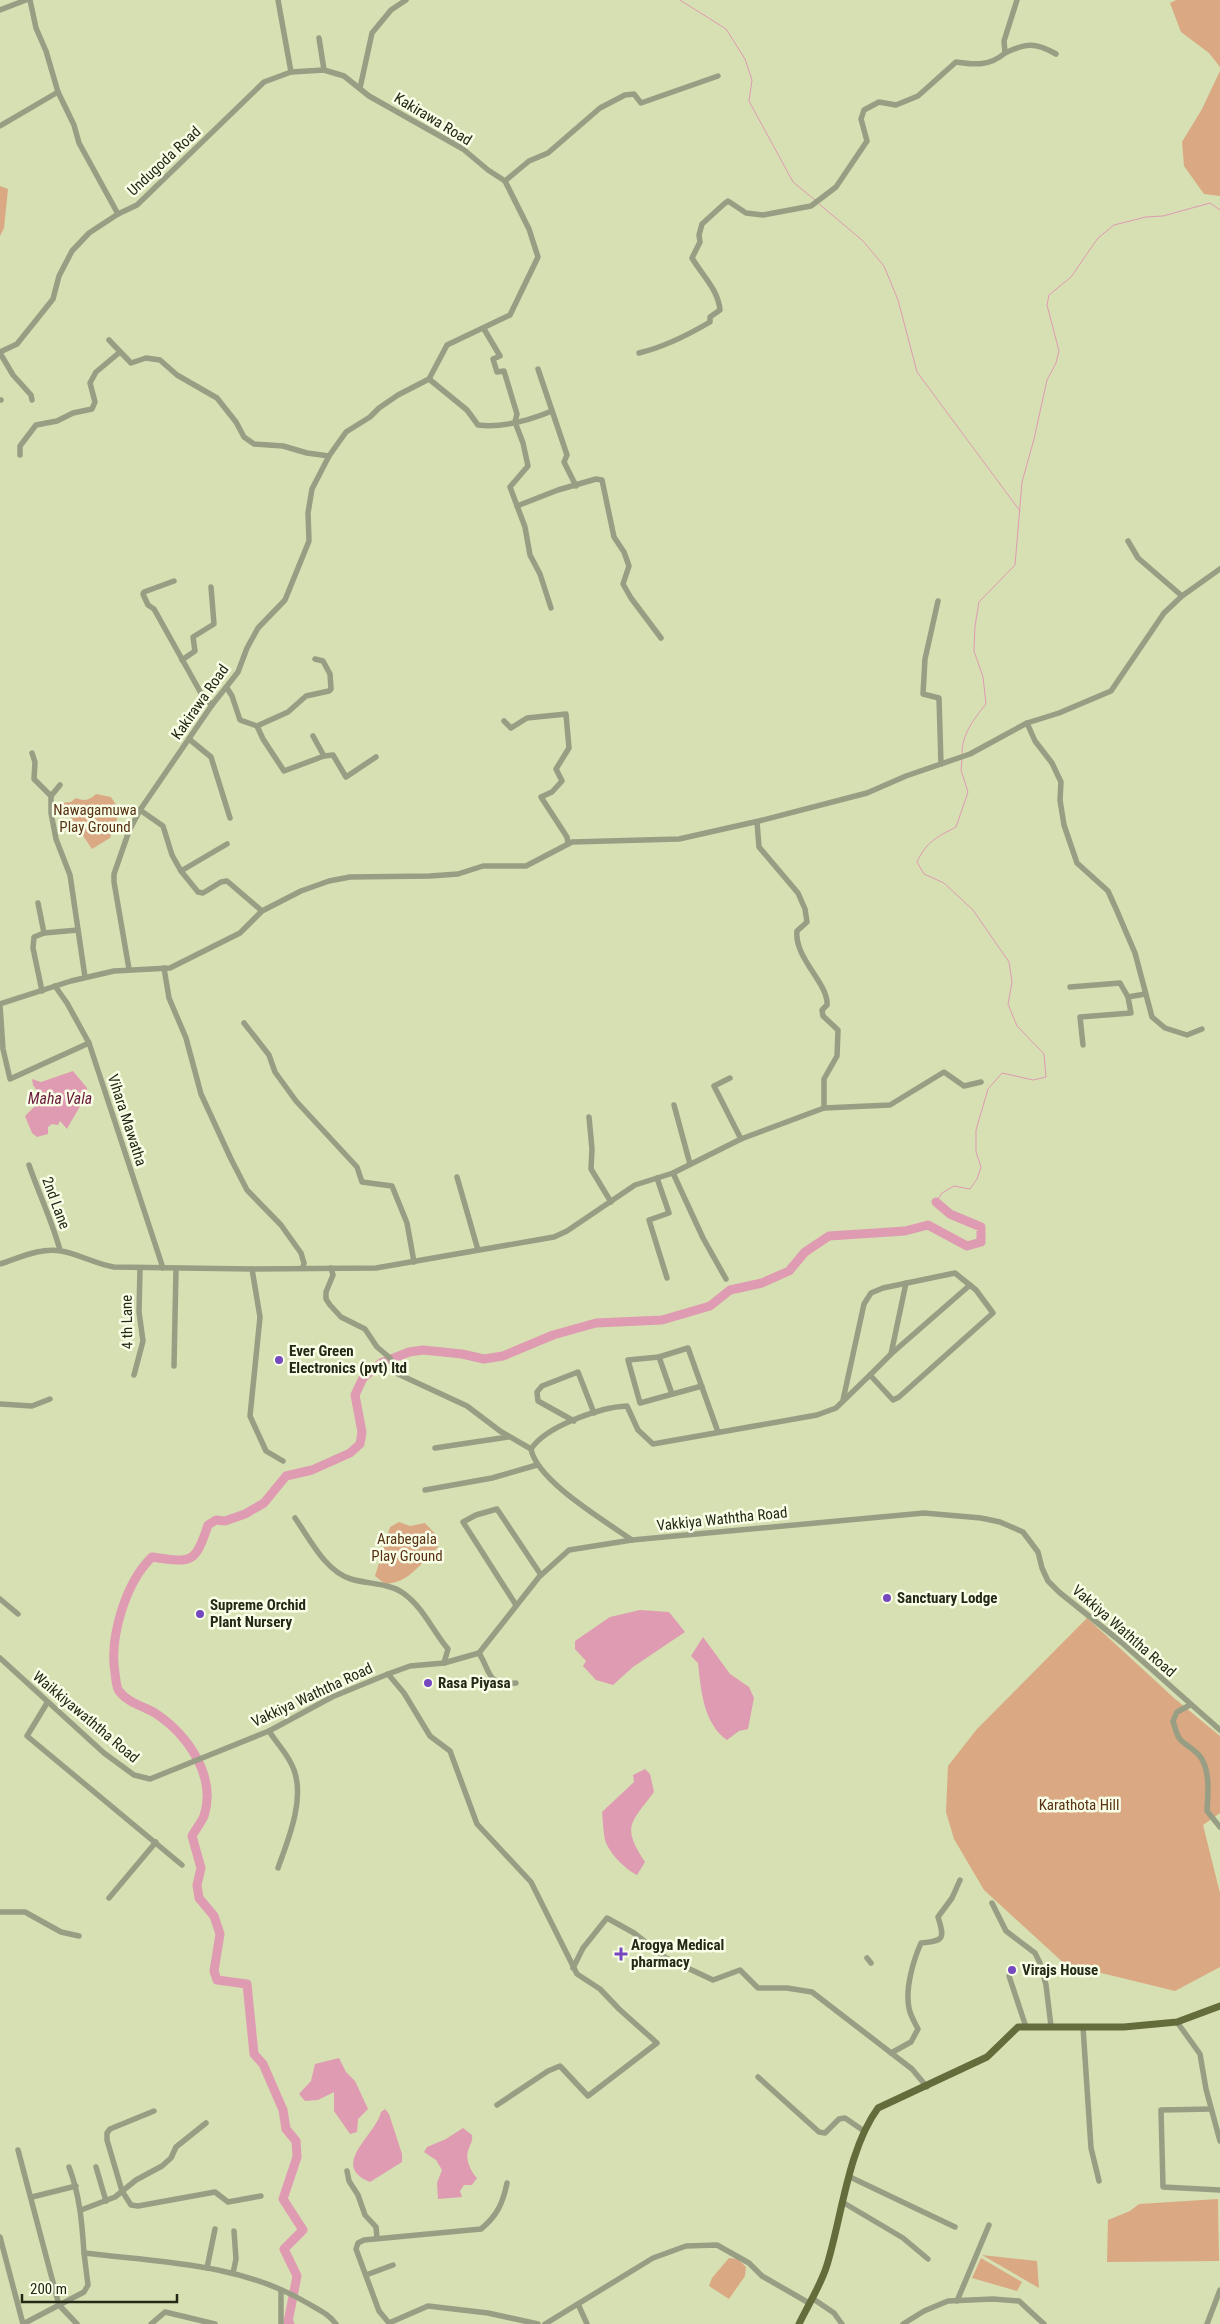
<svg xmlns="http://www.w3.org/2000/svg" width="1220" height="2324" font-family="'Roboto Condensed',sans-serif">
	<rect width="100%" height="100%" fill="#d6e0b2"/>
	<g fill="#daa883">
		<path d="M1176,0H1220V67L1209,53L1181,32L1170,3Z"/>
		<path d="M1220,71V196L1204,194L1184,166L1182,142L1202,109Z"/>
		<path d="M0,186L8,189L4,228L0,236Z"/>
		<path d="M96,794L111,797L120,811L110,838L92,849L61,803L71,802L76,798C84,801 89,801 96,794Z"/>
		<path d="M399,1522L410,1526L425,1523L439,1538L438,1547C420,1563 411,1582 385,1584L375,1576L390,1527Z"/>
		<path d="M1087,1618L1174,1698L1220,1736V1813L1203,1825L1220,1893V1967L1175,1991L1085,1969L1068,1967L984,1890L954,1839L946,1812L948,1766L977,1729Z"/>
		<path d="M1218,2199L1219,2261L1107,2262L1108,2220L1130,2211L1139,2204Z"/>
		<path d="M982,2255L1037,2261L1039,2288Z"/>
		<path d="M729,2258L738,2259L746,2267L745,2276L729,2299L709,2286L712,2278Z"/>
		<path d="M981,2258L1022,2282L1017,2291L972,2278Z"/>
	</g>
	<g fill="#df9bb2">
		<path d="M73,1071L87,1088C88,1096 72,1119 67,1129L60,1121L58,1125L52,1124L48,1127V1134L37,1137L32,1133L25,1116L36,1105L40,1095L33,1085L32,1079L41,1082Z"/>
		<path d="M640,1610L669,1612L685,1632L633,1667L613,1685L596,1680L583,1666L586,1661L575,1649V1641L610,1617Z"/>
		<path d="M703,1637L730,1674L749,1687L754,1698L748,1729L739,1731L727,1740C703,1723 701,1690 698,1663L691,1656Z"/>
		<path d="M645,1769L650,1774L654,1792C631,1823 621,1826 645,1862L637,1875C625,1869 609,1853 605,1840C603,1831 603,1821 602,1812L634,1782L633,1775Z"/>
		<path d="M339,2058L346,2072L355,2081L368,2109L358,2119L357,2132L350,2134L334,2111V2092L318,2100L305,2101L299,2094L311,2081L315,2064Z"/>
		<path d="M385,2109L389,2114L402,2154V2162L370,2182C329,2165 376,2135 381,2112Z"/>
		<path d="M463,2128L472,2135C473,2142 470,2144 468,2151C465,2159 471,2172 477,2178L472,2185H464L460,2191L462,2197L438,2199L437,2183L442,2170L436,2160L424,2152L427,2147L446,2139Z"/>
	</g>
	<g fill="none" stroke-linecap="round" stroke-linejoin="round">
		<g stroke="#df9bb2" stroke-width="1">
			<path d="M680,0L726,29L745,59L752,80L749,101L793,182L815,200"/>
			<path d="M818,203L863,241L884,266L898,300L917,372L1020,511"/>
			<path d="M962,753C962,734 974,719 986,704L983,677L974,651L975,626L979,602L1015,565L1022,482L1034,439L1047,380L1056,363L1059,351L1047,305L1049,295L1071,277L1098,238L1114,225L1146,217L1163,216L1210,203L1220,210"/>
			<path d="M936,1202L942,1193L954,1186L970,1189L977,1179L981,1167L976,1152V1130L988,1089L1002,1073L1033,1080L1046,1077L1044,1054L1017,1026L1008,1004L1012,982L1009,962L973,910L944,883L924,874L917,862C926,842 937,837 956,827L968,792L961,770L962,760"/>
		</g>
		<path stroke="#df9bb2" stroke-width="9" d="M290,2324L288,2322L297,2276L284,2249L303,2230L283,2199L297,2157L296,2141L286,2129L283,2110L263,2064L254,2054L247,1984L217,1980L214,1971L220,1934L214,1916L199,1898L197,1885L201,1868L192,1836C195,1830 201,1823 204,1816C217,1776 187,1734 155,1713C143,1706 128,1703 119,1691C116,1687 116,1679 115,1673C109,1637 126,1582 152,1557C192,1563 195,1564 208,1525L216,1520L225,1521L245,1514L264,1503L286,1476L312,1470L350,1453L360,1444L362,1432L355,1395L363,1378L381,1363L409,1352L423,1350L462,1354L484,1359L503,1356L553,1335L596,1323L662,1320L710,1306L730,1290L762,1283L789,1271L805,1252L829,1236L905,1231L928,1225L967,1246L981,1242V1227L950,1214L936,1202"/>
		<g stroke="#989e84" stroke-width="5.5">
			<path d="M30,0L36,28L46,51L58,92L74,125L79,143L118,214"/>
			<path d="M1017,0L1004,41L1005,53C1026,43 1035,42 1056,54"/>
			<path d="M0,10L26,0"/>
			<path d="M319,38L324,70"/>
			<path d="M360,88L372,33L391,10L406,0"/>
			<path d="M0,126L58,92"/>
			<path d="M505,181L529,161L548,153L600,108L625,95L634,94L641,103L718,76"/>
			<path d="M484,329L500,356L493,359L497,372L504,371L517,414L515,422L523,443L528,466L510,487L525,527L530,555L540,574L551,608"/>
			<path d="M109,340L131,363L146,358L160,360L177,375L217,398L236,422L244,437L254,444L283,446L307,453L329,456"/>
			<path d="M0,352L17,344L53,299L59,276L72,251L89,233L118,214L137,205L264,82L291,72L278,0"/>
			<path d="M0,353L13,375L31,395L32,400"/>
			<path d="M639,353C664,347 688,335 710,322V317L720,310C718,289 702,275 692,258L700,242L699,235L702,224L724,204L728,201L746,213L763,215L811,206L836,187L867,141L861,119L864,110L879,102L896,105L918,96L956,62C975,65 990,66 1005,53"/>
			<path d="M538,369L567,455L564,462L576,486"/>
			<path d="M429,379L467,410L478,425C502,428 530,420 552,411"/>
			<path d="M0,400H1"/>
			<path d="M20,455V446L36,425L57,421L73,413L92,409L95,402L90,383L96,372L120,352"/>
			<path d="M517,506L558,490L596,479L602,480L614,537L624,552L629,566L623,584L631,598L661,638"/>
			<path d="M1128,541L1138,558L1182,596"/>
			<path d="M174,581L144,592L143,594L148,605L154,609L202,695L212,705"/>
			<path d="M938,601L925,659L923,694L939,698L941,764"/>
			<path d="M182,660L195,651L193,637L214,624L211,587"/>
			<path d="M227,688L232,696L240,720L257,726L263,739L284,771L324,756L313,736"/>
			<path d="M504,721L511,728L527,718L566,714L569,748L556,769L562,781L552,792L541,797L567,837L568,844"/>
			<path d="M1027,723L1035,741L1052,763L1061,782L1060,800L1064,825L1077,863L1108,891L1117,911L1135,953L1152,1017L1165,1028L1187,1035L1202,1029"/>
			<path d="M257,726L288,712L306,696L329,691L331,689L330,674L323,661L315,659"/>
			<path d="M189,739L211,757L230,818"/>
			<path d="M32,753L35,762L34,779L51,796"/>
			<path d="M324,756L333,755L346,777L376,757"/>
			<path d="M60,785L51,796V813L56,839L70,875L85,977"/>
			<path d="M140,810L163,826L172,855L181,871L198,892L203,893L221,882L227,881L262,911"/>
			<path d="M181,871L227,844"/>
			<path d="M38,903L44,933"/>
			<path d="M164,968L169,998L186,1038L201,1094L231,1159L247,1190L281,1225L301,1253L304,1263L303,1267"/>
			<path d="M129,969L114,882V874L129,831L140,810L212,705L238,672L247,648L258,628L285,600L309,541L308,513L312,489L329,456L346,432L370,417L379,408L398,395L429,379L447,345L510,315L538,257L529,229L505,181L488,170L463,149L369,96L344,76L324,70L291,72"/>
			<path d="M55,986L67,1003L89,1043L163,1268"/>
			<path d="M1070,987L1120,983L1128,997"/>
			<path d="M42,991L33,948L34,937L44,933L78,930"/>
			<path d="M0,1004L71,981L114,971L170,968L240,933L262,911L301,891L329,881L350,877L430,876L458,874L483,866H526L572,842L679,839L759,821L867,793L906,776L970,754L1027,723L1059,713L1111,691L1164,613L1182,596L1220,569"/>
			<path d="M0,1005L3,1049L10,1079L89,1043"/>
			<path d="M244,1023L269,1055L275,1072L296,1101L357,1167L362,1182L392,1186L407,1223L414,1262"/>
			<path d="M1083,1045L1080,1017L1131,1013L1128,997L1145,994"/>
			<path d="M730,1078L714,1086L741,1139"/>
			<path d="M674,1105L690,1164"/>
			<path d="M824,1108L890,1105L944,1072L964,1086L981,1082"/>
			<path d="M589,1117L592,1149L591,1169L611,1202"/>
			<path d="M29,1165C39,1194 52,1221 60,1250"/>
			<path d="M673,1173L703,1238L726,1279"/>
			<path d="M457,1177L478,1250"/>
			<path d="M657,1178L669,1213L649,1220L667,1278"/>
			<path d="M0,1264C19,1258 41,1247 61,1251C79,1254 95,1264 114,1267L252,1269L376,1268L554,1237L567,1231L635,1185L673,1173L741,1139L824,1108V1079L837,1056L838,1030L823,1016L822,1010L827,1005C829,984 794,958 797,931L807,922L805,909L798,893L759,847L757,822"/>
			<path d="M331,1268L333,1275L326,1292V1299L330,1305L341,1317L365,1329L377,1347L390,1358L398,1374L467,1406L500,1431L531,1449C537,1481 605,1521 632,1540"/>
			<path d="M252,1269L260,1317L250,1416L266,1451L283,1461"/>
			<path d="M891,1354L970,1285"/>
			<path d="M659,1357L672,1394"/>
			<path d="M174,1366L176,1269"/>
			<path d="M134,1375L143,1341L139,1312L140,1269"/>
			<path d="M870,1375L891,1354L906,1283"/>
			<path d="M702,1386L640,1403L628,1360L659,1357L688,1348L718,1432"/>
			<path d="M0,1404L32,1406L50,1399"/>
			<path d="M574,1421L538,1401L537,1392L542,1386L578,1372L594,1413"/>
			<path d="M435,1448L508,1437"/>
			<path d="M531,1449C546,1426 601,1407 627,1406L638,1430L653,1444L817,1415L836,1408L870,1375L893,1400L899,1397L993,1313L976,1290L955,1273L883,1288L871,1293L864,1304L843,1400"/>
			<path d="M425,1490L492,1478L537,1465"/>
			<path d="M295,1518C310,1539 325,1571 351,1579C367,1584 389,1583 403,1593C424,1608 432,1630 448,1649L444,1663"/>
			<path d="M0,1599L18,1614"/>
			<path d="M516,1605L463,1522L476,1515L497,1509L541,1575"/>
			<path d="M479,1653C492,1674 486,1685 516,1683"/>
			<path d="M0,1658L104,1753L134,1775L150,1779L269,1731L332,1697L388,1674L410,1666L444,1663L479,1653L539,1577L569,1550L632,1540L924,1513L981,1518L1000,1522L1023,1532L1038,1552L1042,1568L1048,1581L1059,1592L1121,1642L1220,1730"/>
			<path d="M388,1674L404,1693L430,1736L450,1751L477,1824L531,1882L577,1974L600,1989L619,2009L657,2043L588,2096L560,2066L548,2071L497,2105"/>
			<path d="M47,1703L27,1736L182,1865"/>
			<path d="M1190,1705L1177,1712L1173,1721C1180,1747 1181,1738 1198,1754C1211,1767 1208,1795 1207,1811L1220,1827"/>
			<path d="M269,1731C277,1744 289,1755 294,1770C305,1800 288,1840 278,1868"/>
			<path d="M109,1898L156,1842"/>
			<path d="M992,1903L1006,1931L1035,1953L1040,1963L1046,1985L1051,2026"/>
			<path d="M0,1912H25L61,1932L79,1936"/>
			<path d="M867,1958L871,1963"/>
			<path d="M573,1968L583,1948L607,1918L634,1933L666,1958L713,1980L740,1970L758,1988H787L812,1992L912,2069L927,2087"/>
			<path d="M1009,1976L1026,2027"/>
			<path d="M1177,2022L1200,2054L1206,2089L1220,2141"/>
			<path d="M1083,2027L1091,2148L1099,2181"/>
			<path d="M891,2053L911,2042L918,2029C915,2023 910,2015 909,2008C905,1989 913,1961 921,1943C944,1941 945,1939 938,1917L952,1898L960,1880"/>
			<path d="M758,2077L819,2132L825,2133L839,2119L845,2118L864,2131"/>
			<path d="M1211,2109L1161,2110L1163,2187L1220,2190"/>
			<path d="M154,2111L110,2129L107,2133V2140L122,2191L131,2205L138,2206L215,2192L228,2202L261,2196"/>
			<path d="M18,2150L59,2305L77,2324"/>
			<path d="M69,2167C80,2196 82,2223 84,2253"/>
			<path d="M96,2167L106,2201"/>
			<path d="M347,2171L349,2181L358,2195L365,2215L376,2227L377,2238"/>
			<path d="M850,2177L955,2227"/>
			<path d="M507,2183C503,2203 497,2216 481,2229L364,2240L358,2243L356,2249L379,2311L389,2323L428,2306L488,2313L538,2324"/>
			<path d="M32,2197L76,2186"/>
			<path d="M844,2203L903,2238L928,2259"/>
			<path d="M81,2210L115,2197L136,2180L162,2166L171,2158L176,2147L206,2123"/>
			<path d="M0,2237L23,2324"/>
			<path d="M207,2268L215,2229"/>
			<path d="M233,2273L236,2259L234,2231"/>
			<path d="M366,2275L393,2265"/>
			<path d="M812,2298L834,2313L842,2324"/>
			<path d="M957,2301L989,2225"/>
			<path d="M578,2304L587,2324"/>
			<path d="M23,2324L84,2292L88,2285L84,2253C160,2262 241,2263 309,2304C319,2310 329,2314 336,2324"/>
			<path d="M151,2324L165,2312L215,2324"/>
			<path d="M281,2324V2290"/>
			<path d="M545,2324L653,2258L686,2246L717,2245L749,2263L762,2276L809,2303"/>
			<path d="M903,2324L924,2311L948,2301L993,2299L1019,2301L1044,2324"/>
			<path d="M1207,2324L1220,2290"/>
		</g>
		<path stroke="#636c3a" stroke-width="7" d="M799,2324C808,2305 821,2285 827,2265C842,2216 848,2149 878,2108L987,2057L1018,2027H1124L1177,2022L1220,2006"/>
	</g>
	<g fill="#7648c0" stroke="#f9fee7" stroke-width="2">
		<circle cx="279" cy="1360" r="5"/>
		<circle cx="887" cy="1598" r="5"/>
		<circle cx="200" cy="1614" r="5"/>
		<circle cx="428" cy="1683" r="5"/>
		<path d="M618.5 1946.5h5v5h5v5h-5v5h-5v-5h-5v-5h5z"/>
		<circle cx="1012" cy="1970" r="5"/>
	</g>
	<g text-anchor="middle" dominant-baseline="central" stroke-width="5" stroke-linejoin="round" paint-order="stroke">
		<g font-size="15" fill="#242816" stroke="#f9fee7">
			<text transform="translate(433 119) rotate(31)">Kakirawa Road</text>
			<text transform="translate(164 161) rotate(-43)">Undugoda Road</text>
			<text transform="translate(200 702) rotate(-55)">Kakirawa Road</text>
			<text transform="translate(127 1120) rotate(72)">Vihara Mawatha</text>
			<text transform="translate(56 1203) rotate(70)">2nd Lane</text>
			<text transform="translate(127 1322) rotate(-91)">4 th Lane</text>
			<text transform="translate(722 1519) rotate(-6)">Vakkiya Waththa Road</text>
			<text transform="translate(1124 1631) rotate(41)">Vakkiya Waththa Road</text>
			<text transform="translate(312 1695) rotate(-25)">Vakkiya Waththa Road</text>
			<text transform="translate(86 1717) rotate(40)">Waikkiyawaththa Road</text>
		</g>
		<g font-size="15" fill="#583314" stroke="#f9fee7">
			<text x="95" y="810">Nawagamuwa<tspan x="95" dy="17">Play Ground</tspan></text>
			<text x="407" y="1539">Arabegala<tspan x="407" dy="17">Play Ground</tspan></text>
			<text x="1079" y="1805">Karathota Hill</text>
		</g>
		<g font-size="15" font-weight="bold" fill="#242816" stroke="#f9fee7" text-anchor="start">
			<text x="289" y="1351">Ever Green<tspan x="289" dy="17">Electronics (pvt) ltd</tspan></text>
			<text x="897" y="1598">Sanctuary Lodge</text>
			<text x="210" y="1605">Supreme Orchid<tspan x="210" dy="17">Plant Nursery</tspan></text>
			<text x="438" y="1683">Rasa Piyasa</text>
			<text x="631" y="1945">Arogya Medical<tspan x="631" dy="17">pharmacy</tspan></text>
			<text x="1022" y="1970">Virajs House</text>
		</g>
		<g font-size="16" font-style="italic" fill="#6b1d3f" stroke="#f9fee7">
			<text x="60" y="1098">Maha Vala</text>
		</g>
	</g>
	<path d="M22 2294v8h155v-8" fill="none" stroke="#242816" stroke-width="2.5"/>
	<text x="30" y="2294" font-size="15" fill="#242816" stroke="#f9fee7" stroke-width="4" paint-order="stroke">200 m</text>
</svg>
